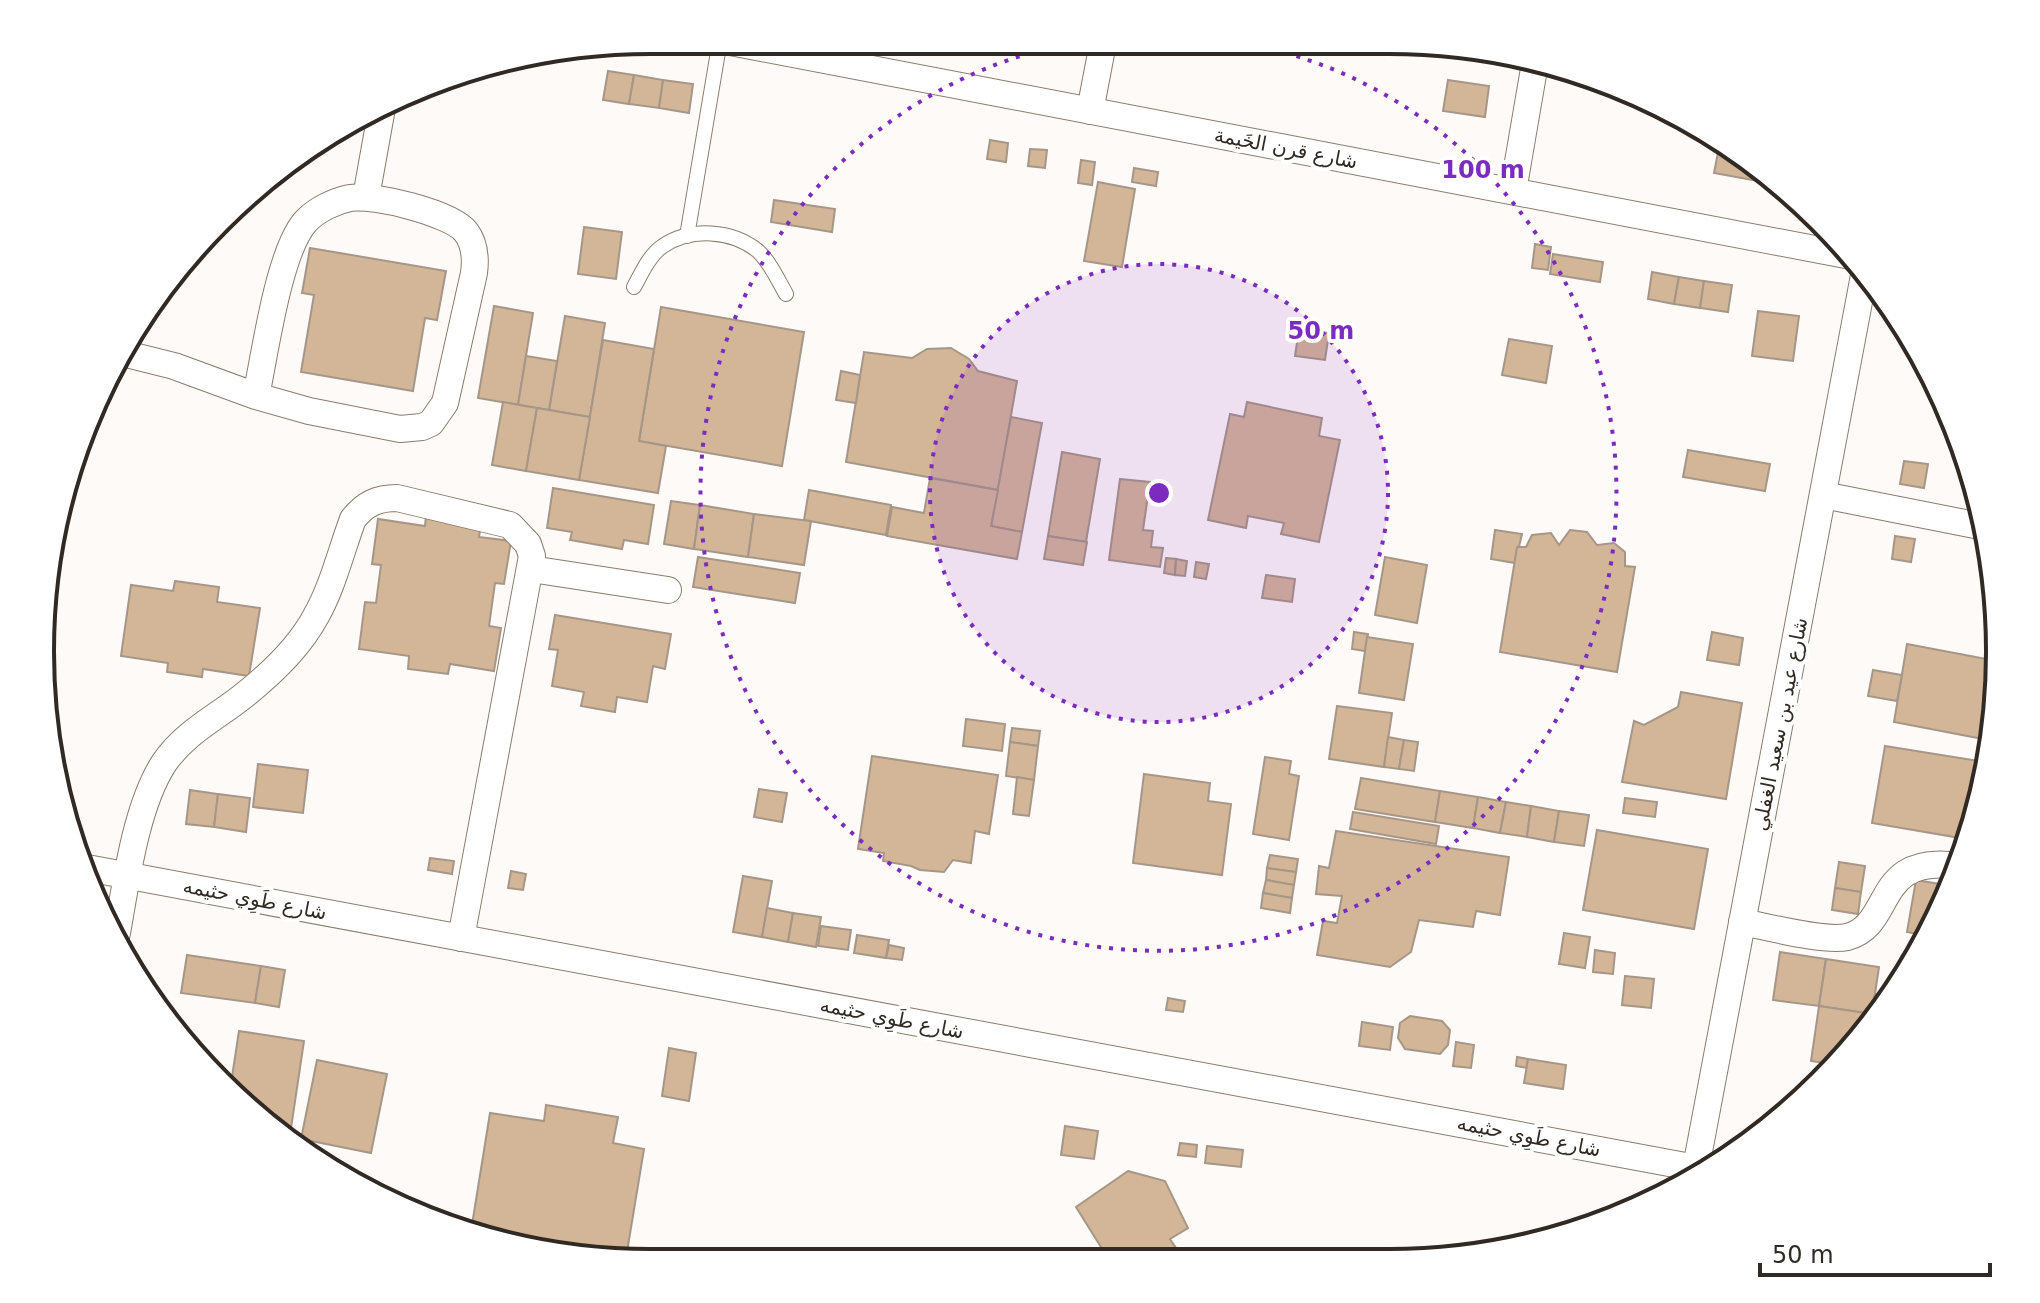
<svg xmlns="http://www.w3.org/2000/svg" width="2040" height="1303" font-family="'DejaVu Sans',Cairo,sans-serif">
	<rect width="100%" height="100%" fill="#fefaf7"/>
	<g fill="#d3b698" stroke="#a69687" stroke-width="2">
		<path d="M608,71L634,75L629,104L603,100Z"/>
		<path d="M634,75L663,80L659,108L629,104Z"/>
		<path d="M663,80L693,84L689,113L659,108Z"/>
		<path d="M1448,80L1489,86L1485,117L1443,111Z"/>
		<path d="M990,140L1008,143L1006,162L987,159Z"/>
		<path d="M1719,147L1780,185L1714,173Z"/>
		<path d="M1030,149L1047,150L1045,168L1028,166Z"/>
		<path d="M1081,160L1095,162L1092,185L1078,183Z"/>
		<path d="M1134,168L1158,172L1156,186L1132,182Z"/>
		<path d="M1098,182L1135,189L1122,267L1084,261Z"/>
		<path d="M774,200L835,209L832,232L771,222Z"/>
		<path d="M584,227L622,232L616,279L578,274Z"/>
		<path d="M1535,244L1551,247L1548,270L1532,268Z"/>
		<path d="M310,248L446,271L437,320L425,318L413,391L301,372L314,295L302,293Z"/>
		<path d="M1553,254L1603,262L1600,282L1550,274Z"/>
		<path d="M1652,272L1679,277L1674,304L1648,299Z"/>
		<path d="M1679,277L1704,281L1700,308L1674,304Z"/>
		<path d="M1704,281L1732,285L1728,312L1700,308Z"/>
		<path d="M494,306L533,313L518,405L478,398Z"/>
		<path d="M661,307L804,332L782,466L639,441Z"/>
		<path d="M1758,311L1799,316L1793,361L1752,356Z"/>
		<path d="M565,316L605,323L590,417L549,410Z"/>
		<path d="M1299,329L1329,333L1325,360L1295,356Z"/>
		<path d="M1509,339L1552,346L1546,383L1502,375Z"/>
		<path d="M603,340L654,349L639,441L666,446L658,493L579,480Z"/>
		<path d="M951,348L969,359L978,371L1017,381L998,490L846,462L864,352L912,358L927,349Z"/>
		<path d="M526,356L557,361L549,410L518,405Z"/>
		<path d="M841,371L860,375L856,403L836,400Z"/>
		<path d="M503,402L537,408L526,471L492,465Z"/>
		<path d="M1247,402L1322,418L1319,436L1340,440L1319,542L1281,534L1284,523L1248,516L1246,528L1208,520L1230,414L1244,417Z"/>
		<path d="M537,408L590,417L579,480L526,471Z"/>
		<path d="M1011,417L1042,423L1022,532L991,526Z"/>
		<path d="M1688,450L1770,464L1765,491L1683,477Z"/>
		<path d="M1062,452L1100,459L1086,542L1048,536Z"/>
		<path d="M1904,461L1928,464L1924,488L1900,484Z"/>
		<path d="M930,478L998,490L991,526L1022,532L1017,559L887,536L892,507L924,513Z"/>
		<path d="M1120,479L1150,482L1143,530L1153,531L1151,547L1163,548L1160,567L1109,560Z"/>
		<path d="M553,488L654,505L648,544L624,540L622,549L570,540L572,532L547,528Z"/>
		<path d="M809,490L891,505L886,535L804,520Z"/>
		<path d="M671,501L700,505L694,549L664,544Z"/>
		<path d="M700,505L754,514L748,557L694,549Z"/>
		<path d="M754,514L811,521L804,565L748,557Z"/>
		<path d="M426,516L481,524L479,537L511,541L504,584L495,583L489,626L501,628L494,671L450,664L448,674L408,669L409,656L359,649L365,602L376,603L381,565L372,564L378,519L425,526Z"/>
		<path d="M1495,530L1522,534L1515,563L1491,559Z"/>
		<path d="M1570,530L1587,532L1597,545L1614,543L1625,552V566L1635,567L1617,672L1500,652L1517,547H1526L1532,535L1551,533L1559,545Z"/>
		<path d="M1048,536L1087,542L1083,565L1044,559Z"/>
		<path d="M1895,536L1915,539L1911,562L1892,559Z"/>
		<path d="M698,557L800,573L795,603L693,587Z"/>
		<path d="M1385,557L1427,565L1417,623L1375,615Z"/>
		<path d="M1166,558L1176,559L1175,575L1164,573Z"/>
		<path d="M1176,559L1187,561L1185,576L1175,575Z"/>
		<path d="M1196,562L1209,564L1206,579L1194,577Z"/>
		<path d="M1266,575L1295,579L1292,602L1262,598Z"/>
		<path d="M175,581L219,587L217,602L260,608L249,676L203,669L202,677L167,672L168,663L121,656L131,585L173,591Z"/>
		<path d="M555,615L671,634L665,669L653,666L647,702L617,697L615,712L581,706L584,692L552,686L558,650L549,649Z"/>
		<path d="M1354,632L1368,634L1365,651L1352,649Z"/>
		<path d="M1712,632L1743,638L1739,665L1707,660Z"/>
		<path d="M1367,637L1413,644L1404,700L1359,693Z"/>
		<path d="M1907,644L1997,661L1983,739L1894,722Z"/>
		<path d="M1873,670L1902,675L1897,701L1868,696Z"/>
		<path d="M1681,692L1742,703L1726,799L1622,782L1634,721L1644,725L1678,707Z"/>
		<path d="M1337,706L1392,713L1384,767L1329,759Z"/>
		<path d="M966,719L1005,724L1002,751L963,746Z"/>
		<path d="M1012,728L1040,731L1038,746L1010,742Z"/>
		<path d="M1388,737L1404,740L1399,769L1384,767Z"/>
		<path d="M1404,740L1418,742L1414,771L1399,769Z"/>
		<path d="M1010,742L1038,746L1034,780L1006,776Z"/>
		<path d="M1885,746L1979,761L1966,839L1872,823Z"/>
		<path d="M872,756L998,775L989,834L975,831L971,863L953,860L944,872L920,870L911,866L883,861L884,853L858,849Z"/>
		<path d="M1265,757L1291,761L1289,774L1299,776L1289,840L1253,834Z"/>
		<path d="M258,764L308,770L303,813L253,807Z"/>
		<path d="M1144,774L1210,783L1208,801L1231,804L1222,875L1133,863Z"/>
		<path d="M1017,777L1034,780L1029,816L1013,814Z"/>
		<path d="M1361,778L1440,791L1435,822L1355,809Z"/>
		<path d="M759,789L787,793L782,822L754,817Z"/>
		<path d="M190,790L218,794L214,827L186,824Z"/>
		<path d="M1440,791L1478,797L1473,828L1435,822Z"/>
		<path d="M218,794L250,798L246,832L214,827Z"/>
		<path d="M1478,797L1506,802L1500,833L1473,828Z"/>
		<path d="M1625,798L1657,802L1655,817L1623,813Z"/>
		<path d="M1506,802L1531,806L1527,837L1500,833Z"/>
		<path d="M1531,806L1559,811L1554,842L1527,837Z"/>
		<path d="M1559,811L1589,815L1584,846L1554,842Z"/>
		<path d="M1353,812L1439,826L1436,844L1350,829Z"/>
		<path d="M1597,830L1708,849L1694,929L1583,910Z"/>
		<path d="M1336,831L1509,857L1500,915L1476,911L1473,927L1419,920L1411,952L1390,967L1317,955L1323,921L1337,923L1342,896L1316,894L1319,866L1329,868Z"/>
		<path d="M1270,855L1298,859L1296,872L1267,868Z"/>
		<path d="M430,858L454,861L452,874L428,870Z"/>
		<path d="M1839,862L1865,866L1861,892L1835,888Z"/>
		<path d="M1267,868L1296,872L1294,885L1266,880Z"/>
		<path d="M511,871L526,874L523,890L508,888Z"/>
		<path d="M743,876L772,881L762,937L733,932Z"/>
		<path d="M1266,880L1294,885L1292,898L1263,893Z"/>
		<path d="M1916,880L1946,885L1943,902L1928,936L1907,932Z"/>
		<path d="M1835,888L1861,892L1858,914L1832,910Z"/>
		<path d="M1263,893L1292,898L1290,913L1261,908Z"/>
		<path d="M767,908L793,913L788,942L762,937Z"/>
		<path d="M793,913L821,917L816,947L788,942Z"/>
		<path d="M821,926L851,930L848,950L818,946Z"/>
		<path d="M1564,933L1590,937L1585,968L1559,964Z"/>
		<path d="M857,935L889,940L886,958L854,953Z"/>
		<path d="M889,945L904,948L902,960L886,958Z"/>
		<path d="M1595,950L1615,953L1613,974L1593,972Z"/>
		<path d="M1780,952L1826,959L1819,1006L1773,1000Z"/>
		<path d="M187,955L261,966L255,1003L181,993Z"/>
		<path d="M1826,959L1879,967L1872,1014L1819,1006Z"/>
		<path d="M261,966L285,970L279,1007L255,1003Z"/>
		<path d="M1625,976L1654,979L1651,1008L1622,1005Z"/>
		<path d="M1875,994L1890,997L1872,1022L1871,1021Z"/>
		<path d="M1168,998L1185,1001L1183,1012L1166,1010Z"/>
		<path d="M1819,1006L1872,1014L1871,1024L1849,1054L1837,1065L1811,1061Z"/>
		<path d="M1410,1016L1442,1021L1450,1030L1448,1045L1440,1054L1405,1049L1398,1038L1400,1023Z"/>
		<path d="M1362,1022L1393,1027L1390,1050L1359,1046Z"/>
		<path d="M239,1031L304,1041L290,1135L249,1112L230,1090Z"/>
		<path d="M1456,1042L1474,1045L1471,1068L1453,1066Z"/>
		<path d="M669,1048L696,1053L689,1101L662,1096Z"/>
		<path d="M1517,1057L1528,1059L1527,1068L1516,1066Z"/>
		<path d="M1528,1059L1566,1065L1563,1089L1524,1083Z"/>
		<path d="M317,1060L387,1074L371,1153L301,1139Z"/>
		<path d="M546,1105L618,1117L613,1143L644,1149L626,1258H591L543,1250L471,1231L490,1113L544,1121Z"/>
		<path d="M1065,1126L1098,1131L1094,1159L1061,1155Z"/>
		<path d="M1180,1143L1197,1145L1196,1157L1178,1155Z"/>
		<path d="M1207,1146L1243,1150L1241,1167L1205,1163Z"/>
		<path d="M1128,1171L1165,1181L1188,1228L1170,1239L1176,1248L1155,1260H1147L1145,1257L1138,1260H1109L1076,1207Z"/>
	</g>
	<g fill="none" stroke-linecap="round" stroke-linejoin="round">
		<defs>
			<g id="lane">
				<path d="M687,236L720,40"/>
				<path d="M634,287C641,274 650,254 663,246C691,227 732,230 758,251C770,262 778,280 786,294"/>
			</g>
			<g id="street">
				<path d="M720,40L1851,256"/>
				<path d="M1090,111L1103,43"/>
				<path d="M1513,191L1535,63"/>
				<path d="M366,197L382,108"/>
				<path d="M126,354L174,366L256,396L309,411L400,429L422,427L431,423L445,403L474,273C476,258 475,244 466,232C451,213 374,194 350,198C335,201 318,209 307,220C279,248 265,354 256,396"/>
				<path d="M1823,495L1985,527"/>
				<path d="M531,569L668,590"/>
				<path d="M87,868L1696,1168"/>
				<path d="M1742,922C1768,927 1825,942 1847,937C1895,925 1872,853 1959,866"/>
				<path d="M117,933C126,882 136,806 164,763C186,731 218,717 247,693C273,672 300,646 316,616C333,586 341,551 353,519C365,504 377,498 397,498L510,525L528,544L532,556L461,938"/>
				<path d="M1694,1178L1865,270"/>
			</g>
		</defs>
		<use href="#lane" stroke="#8b7c6d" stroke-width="16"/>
		<use href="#street" stroke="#8b7c6d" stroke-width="28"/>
		<use href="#lane" stroke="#fff" stroke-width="14"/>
		<use href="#street" stroke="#fff" stroke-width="26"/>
	</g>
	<circle cx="1159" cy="493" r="229" fill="#7b2cbf" fill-opacity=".12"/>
	<g fill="none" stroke="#7b2cbf" stroke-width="4" stroke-dasharray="4 8">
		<circle cx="1159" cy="493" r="229"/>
		<path d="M1250 44A458 458 0 1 1 1072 43"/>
	</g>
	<g text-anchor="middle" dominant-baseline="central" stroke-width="8" stroke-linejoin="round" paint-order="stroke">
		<g font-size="20" fill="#312a24" stroke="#fff">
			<text transform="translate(1286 148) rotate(11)">شارع قرن الخَيمة</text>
			<text transform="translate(1780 724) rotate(-79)">شارع عيد بن سعيد الغفلي</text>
			<text transform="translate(255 899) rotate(11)">شارع طَوِي حثيمه</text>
			<text transform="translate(892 1018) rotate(11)">شارع طَوِي حثيمه</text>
			<text transform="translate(1529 1136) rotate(11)">شارع طَوِي حثيمه</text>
		</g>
	</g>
	<path d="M0 0H2040V1303H0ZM651 54H1389A597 597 0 0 1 1986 651V652A597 597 0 0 1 1389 1249H651A597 597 0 0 1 54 652V651A597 597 0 0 1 651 54Z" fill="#fff" fill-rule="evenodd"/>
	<path fill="none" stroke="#312a24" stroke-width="4" d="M651 54H1389A597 597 0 0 1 1986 651V652A597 597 0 0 1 1389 1249H651A597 597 0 0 1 54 652V651A597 597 0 0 1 651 54Z"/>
	<circle cx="1159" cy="493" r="12" fill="#7b2cbf" stroke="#fff" stroke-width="4"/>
	<g font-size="24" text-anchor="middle" font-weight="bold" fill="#7b2cbf" stroke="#fff" stroke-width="8" stroke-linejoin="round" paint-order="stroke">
		<text x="1483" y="178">100 m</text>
		<text x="1321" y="339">50 m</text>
	</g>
	<path d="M1760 1263v12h230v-12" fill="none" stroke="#312a24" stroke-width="4"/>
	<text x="1772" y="1263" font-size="24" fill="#312a24" stroke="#ffffff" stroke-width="6" paint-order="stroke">50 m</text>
</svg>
